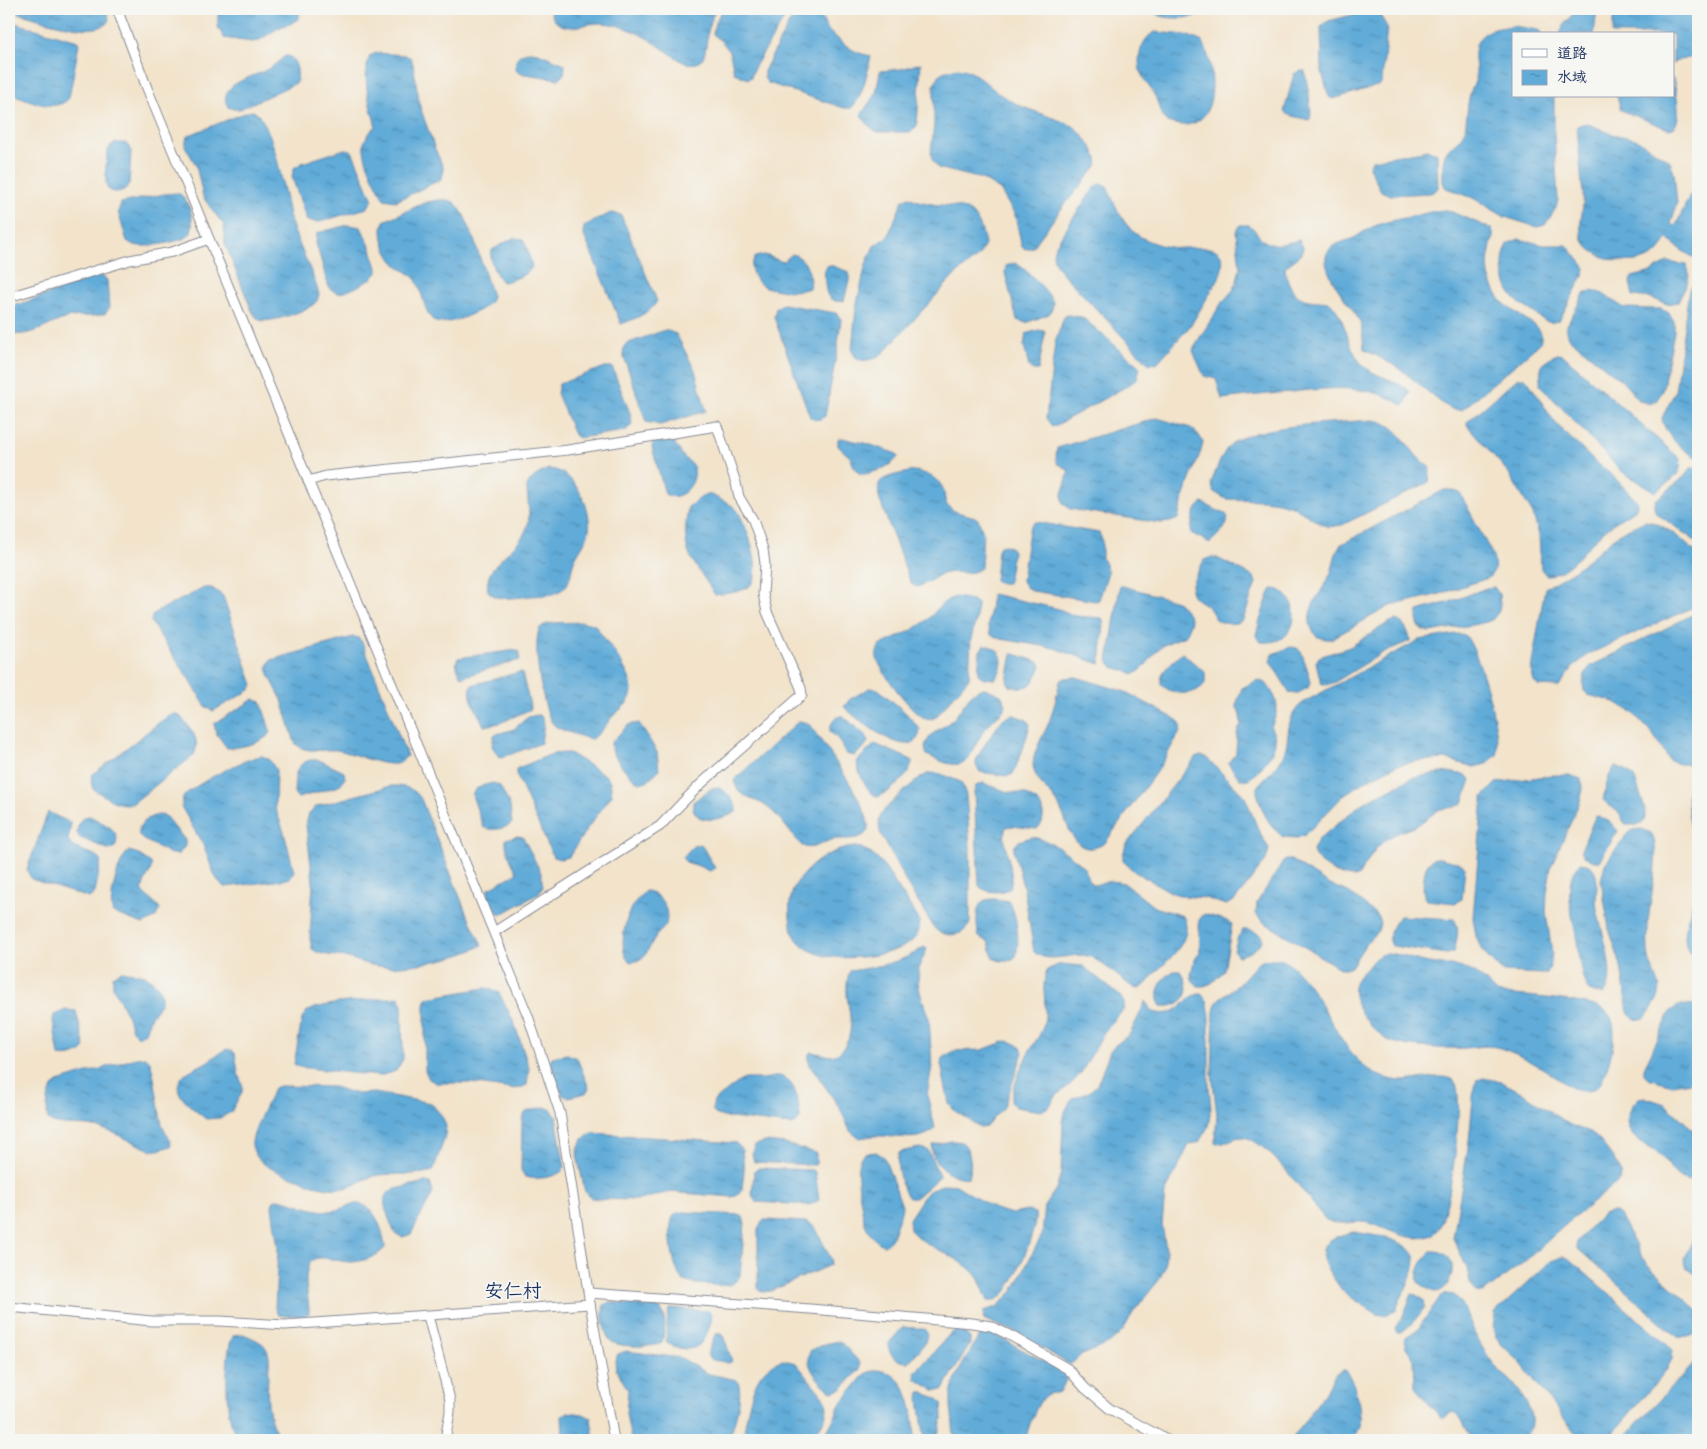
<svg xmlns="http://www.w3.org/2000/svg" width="1707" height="1449" font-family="'Comic Neue','LXGW WenKai TC',sans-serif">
	<defs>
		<pattern id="water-ripples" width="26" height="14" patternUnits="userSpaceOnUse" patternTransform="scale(1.25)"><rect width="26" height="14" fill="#60abd8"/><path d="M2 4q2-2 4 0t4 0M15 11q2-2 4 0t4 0" fill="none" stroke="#4e8cb2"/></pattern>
	</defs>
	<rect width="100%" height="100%" fill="#f6f6f2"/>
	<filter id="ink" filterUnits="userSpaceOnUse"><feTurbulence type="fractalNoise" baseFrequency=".02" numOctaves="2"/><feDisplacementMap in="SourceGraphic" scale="10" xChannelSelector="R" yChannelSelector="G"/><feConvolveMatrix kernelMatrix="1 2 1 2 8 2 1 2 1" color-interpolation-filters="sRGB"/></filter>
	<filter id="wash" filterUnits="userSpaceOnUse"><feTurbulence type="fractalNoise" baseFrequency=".0096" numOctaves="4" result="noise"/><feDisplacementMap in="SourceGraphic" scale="20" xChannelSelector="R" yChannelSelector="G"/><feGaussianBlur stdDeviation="1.12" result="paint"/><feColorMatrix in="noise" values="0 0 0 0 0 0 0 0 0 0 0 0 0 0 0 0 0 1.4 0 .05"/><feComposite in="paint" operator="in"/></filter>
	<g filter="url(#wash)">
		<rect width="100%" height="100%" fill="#f2e3ca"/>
		<g fill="url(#water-ripples)" stroke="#3e6d9b">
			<path d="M9,9H107L109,20C99,42 27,15 9,10Z"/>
			<path d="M218,9H301L298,19L290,24L280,27L258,41L252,42L224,38L218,27Z"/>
			<path d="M550,9H716C713,15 710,21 709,28C704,45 710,70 683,62C657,45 631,23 599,23C587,23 575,29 564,26C554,23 552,17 550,9Z"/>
			<path d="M723,9H790L754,68L751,77L748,79L734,73C730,52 731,49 713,34L715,22Z"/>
			<path d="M1153,9H1198L1197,15C1191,19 1165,19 1158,15C1154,13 1155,13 1153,9Z"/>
			<path d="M1577,9H1597L1594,34H1560L1563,26Z"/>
			<path d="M1614,9H1698V56L1675,61L1673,65V34H1612Z"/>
			<path d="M1368,11L1378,12L1387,27L1382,81L1380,85L1333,99L1329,97L1322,72L1321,27L1328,21Z"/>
			<path d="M815,12C823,14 823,24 828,30C831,34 834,35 837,38C850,49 855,53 871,56C868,70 862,100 851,108H844L768,83L764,78V71L789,23L794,18C809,22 804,21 815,12Z"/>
			<path d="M15,23L78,41L79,44L69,98C55,115 26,98 9,93V26Z"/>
			<path d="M1514,26L1538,30L1543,34H1513V96H1554V134L1558,200L1556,208L1545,225L1537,227L1505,217L1473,198L1446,188C1442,183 1443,179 1443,173C1441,143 1458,149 1465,129C1467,118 1467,105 1470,94C1471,88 1476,83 1476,76C1477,68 1474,61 1475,53C1476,30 1496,28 1514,26Z"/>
			<path d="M1155,32L1186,35L1203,42C1217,72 1221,140 1167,122C1159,115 1159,103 1154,94C1150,87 1144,81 1141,73C1136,60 1141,38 1155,32Z"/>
			<path d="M531,52L538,53L565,64L564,74L559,79L519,73L516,70C514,58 519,52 531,52Z"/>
			<path d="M376,53L405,55L411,58L413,64L420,107L435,149L443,167V174L440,180L396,201L384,199C377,185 362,159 364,143C366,136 371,131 376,126C370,106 361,76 370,56Z"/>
			<path d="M285,56H289C297,61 299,74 296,83L240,109H233L228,107C216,84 252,78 266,70C273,67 279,61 285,56Z"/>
			<path d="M921,63L917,126L910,132H877C870,128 866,122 861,115L876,93L880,71L901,69Z"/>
			<path d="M958,68C977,70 989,88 1004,97C1026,111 1050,115 1073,126C1082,133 1101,155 1097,166L1065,204L1033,247L1026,249L1022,247L1015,215L1000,190L982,179L938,168L933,161L931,153L934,124V85L940,74L943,72Z"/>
			<path d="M1300,71H1305C1306,81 1313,112 1310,119L1308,120C1300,117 1290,117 1284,112L1294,74Z"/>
			<path d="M1673,78C1675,89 1686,129 1668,129L1621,110L1617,96H1673Z"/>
			<path d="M253,111C275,121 284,199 291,222C299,247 312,270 319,294C318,298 318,299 316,302C310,310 269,324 260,320C256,318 254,314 252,311L225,244L224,225L212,210L203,197L196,165L185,146L187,136L247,112Z"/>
			<path d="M1586,123L1612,134L1636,139L1670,161L1674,173L1677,203L1671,224L1674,226L1677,223L1690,195L1698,189V260L1681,250L1667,238C1664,244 1660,252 1653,256C1635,267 1592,261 1583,240C1576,225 1587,204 1582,186L1577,126Z"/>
			<path d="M115,143H125L130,147L131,151L129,185C125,190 122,192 115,192C112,191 110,191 108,189C104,185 106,154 109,149C111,145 111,145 115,143Z"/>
			<path d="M345,149L351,150L353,153L373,200L367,208L319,222L307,221L292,177L294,168L302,163Z"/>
			<path d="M1428,150L1437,153L1438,188L1435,191L1430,193L1390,195L1381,191L1369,167L1372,160Z"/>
			<path d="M1099,184L1107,186C1114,202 1121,222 1135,233C1147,242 1163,247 1178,248C1199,249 1232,239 1220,276L1191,325L1156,364L1148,363L1145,360L1063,274C1057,266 1051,259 1054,249C1057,241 1093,187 1099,184Z"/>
			<path d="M177,193C189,196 196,223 190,234C187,241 149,247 141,246C136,246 131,244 127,241L118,212L121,203L164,194Z"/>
			<path d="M909,197C945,215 977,190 985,245L978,257L956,274L884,352C875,360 855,367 852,349L856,308L866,264L874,246L888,236L903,200Z"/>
			<path d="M438,200C444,200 451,199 456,204C470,217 485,276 492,296C491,300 490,302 487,305C478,313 444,328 434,321C424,314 423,291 416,280C411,273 404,271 398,266C387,257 378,234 384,221L424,203Z"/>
			<path d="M1447,210L1492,229C1495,236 1491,243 1490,251C1486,267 1489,283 1498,296C1502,302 1509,308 1515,312C1525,320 1550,330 1538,345L1462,410H1454L1443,404L1399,368L1364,349C1363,340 1363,331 1360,322C1355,309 1311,264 1331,248C1339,241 1351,241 1359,235C1376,222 1393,221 1413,216C1424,214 1435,210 1447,210Z"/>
			<path d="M611,213L621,215L657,301C652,312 633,320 621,324L583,233L584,227L586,225Z"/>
			<path d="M348,225L361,227L370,246L378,271C374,280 347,293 337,293L329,288L316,243L317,233Z"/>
			<path d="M1240,225H1249C1255,229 1257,235 1263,240C1272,248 1288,243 1299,240L1303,247L1301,255L1285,267C1285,277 1292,294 1302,298C1311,302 1322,300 1331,303C1347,320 1346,344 1360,362C1373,378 1397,378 1410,392L1404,406C1370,383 1329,388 1291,392C1268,394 1245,396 1222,399L1216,379L1204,376L1193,351L1194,347L1221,304L1234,289L1237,281L1240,267L1236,231Z"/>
			<path d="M513,238L523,239L527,248L532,267C527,275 512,281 502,282C495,273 488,261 492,250Z"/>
			<path d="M1519,239L1544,245H1567L1585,268L1584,274L1560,319C1549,327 1542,319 1533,312C1527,308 1519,304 1514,298C1502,284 1499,258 1509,243Z"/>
			<path d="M792,254C807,258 812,275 809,288C799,293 767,291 759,283C754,279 752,272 751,266L755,257L765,255L783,262Z"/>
			<path d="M1667,262L1686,265C1694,276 1683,291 1678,302L1667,304L1651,298L1633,296L1630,283L1632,277L1652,272Z"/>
			<path d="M1014,263C1022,264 1052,295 1053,303C1053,308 1051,311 1049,314L1026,323L1017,320L1005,273L1006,266Z"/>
			<path d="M830,265L849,272V281L844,301C828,303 826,295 825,282C825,276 823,271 827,266Z"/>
			<path d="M101,275L107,280L109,308L106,313C96,318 84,315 72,317C51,321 32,339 9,333V308Z"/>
			<path d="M1698,281V458C1682,450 1665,436 1662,418L1675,392L1689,290L1694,283Z"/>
			<path d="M1593,290L1603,294L1624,308L1661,309L1669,313L1674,321V332L1662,392L1656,401L1650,404L1640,401L1621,380L1569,338L1566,327L1584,294Z"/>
			<path d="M783,304L836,313L841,319L837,352L825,416C820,420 815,421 810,417L774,317L776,308Z"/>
			<path d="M1067,315L1082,317L1140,367L1137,379L1127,386L1055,426L1051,425L1046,418L1055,343L1064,317Z"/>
			<path d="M665,330L676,334L695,370L706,411L660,425L646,422L623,354L624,347L626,344Z"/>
			<path d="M1038,330L1044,331L1045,334L1038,370H1032L1029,367L1024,346L1026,334Z"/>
			<path d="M1558,354L1563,355L1680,459C1684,476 1666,483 1655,492L1621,471L1540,385L1541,367L1550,357Z"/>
			<path d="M605,367H612L630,413L632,425L625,431L579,438L574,435L557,393L559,384Z"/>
			<path d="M1518,378H1524L1528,381L1553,420L1561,429L1595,462L1609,472L1638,502L1635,510C1625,516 1614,522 1605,530C1589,543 1568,576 1546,575L1541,569L1539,535L1533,514L1507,471L1467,425V422Z"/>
			<path d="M1157,418L1191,428L1198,434L1203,442L1201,451L1184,495L1178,519L1170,522L1161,523L1070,509L1063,503L1062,494L1069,472C1059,459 1054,471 1057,448Z"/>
			<path d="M1373,420C1394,422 1404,440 1415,454C1419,460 1425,463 1430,468L1429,482L1342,525L1328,527L1316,521L1292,506L1279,502L1264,500L1226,499L1214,492L1211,483C1216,472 1221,454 1230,445C1252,424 1341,423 1373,420Z"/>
			<path d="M842,438L868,444L897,454L898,457C892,466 871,475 860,474L855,469L850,457L838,446V439Z"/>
			<path d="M659,440L674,442C677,446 679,451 682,455C686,461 693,462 694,470C697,485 679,503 665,494L652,447L653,443Z"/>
			<path d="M1691,468H1698V543L1656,513L1654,507L1656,500L1684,477Z"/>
			<path d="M549,469C574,470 592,507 589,530C588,540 578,551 574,561C571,569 571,583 563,589C552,598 537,594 523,597C510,598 497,601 488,591C483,563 517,552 526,530C532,517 527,500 527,487C530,478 541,472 549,469Z"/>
			<path d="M916,471C928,474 941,479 944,492C945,497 944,503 949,507C957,515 969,513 978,519L983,533L981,568C969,577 959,570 946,573C936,575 928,584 917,587L911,584L879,498C879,493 877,486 880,482C884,476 909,472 916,471Z"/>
			<path d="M1444,490H1450L1460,493L1492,554C1495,563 1497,571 1488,578L1440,594L1390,606L1331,639H1326L1316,636C1299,613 1321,595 1330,575C1334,565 1334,555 1340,545Z"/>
			<path d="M706,494H710C718,499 732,504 737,510C746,524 763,569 752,584C744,593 726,593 715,595C707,581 694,566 688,551C684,537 686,521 688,507Z"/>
			<path d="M1203,503L1218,511L1224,512L1228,517L1224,529L1210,543L1191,533C1191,524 1194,507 1203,503Z"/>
			<path d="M1645,521C1665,522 1684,543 1698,554V605L1589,654L1574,666L1559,687L1538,686L1534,681L1531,669L1545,588L1575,570L1623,531Z"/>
			<path d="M1036,522L1099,533L1102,539V558L1108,572L1099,600L1096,601L1032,591L1026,587L1022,581L1029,530L1032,524Z"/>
			<path d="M1005,545L1010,547L1013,551L1008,583H999L995,580L998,550L1000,546Z"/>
			<path d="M1212,557L1217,558L1254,577L1256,583L1243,620C1235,625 1223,625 1216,619C1213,615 1211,609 1207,606C1201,601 1191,598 1191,589C1191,582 1201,567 1204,560Z"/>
			<path d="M1120,586H1123L1177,601L1189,615L1191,621L1185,636C1176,640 1167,642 1160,648C1151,656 1145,670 1134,674L1113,667L1108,661Z"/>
			<path d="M1494,587L1499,594L1500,605L1499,611L1492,620L1478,624L1429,632L1419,628L1417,619L1418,611L1450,602L1486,588Z"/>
			<path d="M204,588H212L223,596L253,685L250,690L213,711L206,707L191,682L151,622L152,616L156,612Z"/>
			<path d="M1272,589C1299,588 1307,646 1261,642L1256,636C1257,628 1268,594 1272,589Z"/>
			<path d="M992,594L1059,609L1075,616L1102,618L1104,624L1100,664L1054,648L1001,639L991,635L988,627Z"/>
			<path d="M956,597L972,600L977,604L976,619L971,639L969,678L935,718C931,719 927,719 923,717C911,711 880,671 877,658C876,654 878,649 879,646C896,637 913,632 928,619C937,611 943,599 956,597Z"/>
			<path d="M1698,612V760L1691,764H1679L1670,761L1652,733L1633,713L1615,702L1588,695L1584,691C1582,681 1584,673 1591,666Z"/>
			<path d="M1396,620C1405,623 1409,632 1410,641L1384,652L1335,682L1326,685L1321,683L1316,662L1319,657L1350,647L1388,623Z"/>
			<path d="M582,622L594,624C604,639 638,678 631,696C628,705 619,710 613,716C606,724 601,734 591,739C583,737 562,731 555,726C543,718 530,636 541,627C547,621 573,623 582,622Z"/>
			<path d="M1456,634L1465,635C1480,652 1501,732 1497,755L1486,764L1474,767L1445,759L1417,761L1395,766L1365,781L1345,794L1305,835L1297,838L1283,837L1271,826L1263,811L1257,793V787C1265,776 1277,769 1283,756C1292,735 1283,718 1304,702L1419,640Z"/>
			<path d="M353,637L359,638L362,642L407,756C403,760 400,764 394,764C378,765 354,753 337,750C324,749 304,754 295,743L282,700L270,677L267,668L271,660Z"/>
			<path d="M984,645C1005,648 1006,665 995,679L984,678L978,674L980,651Z"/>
			<path d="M1291,647L1297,648L1301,651L1311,680L1308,688L1296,694L1290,693L1270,661L1273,654Z"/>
			<path d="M516,650L519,652L520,660L461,677C459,671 454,664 458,658Z"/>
			<path d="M1182,653L1205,672V683C1196,697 1172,696 1161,684C1160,670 1173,662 1182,653Z"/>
			<path d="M1012,654H1014L1039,662L1041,666C1032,685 1031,690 1010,686L1007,681Z"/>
			<path d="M520,672L522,673L531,709L500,723L484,726C480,715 466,697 472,685Z"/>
			<path d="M1076,677L1126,692L1179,721L1181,726L1180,732L1161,765L1105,843C1071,863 1069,819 1056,801C1048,790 1034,780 1033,765C1033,751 1044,735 1049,722C1054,709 1057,694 1060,681L1065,678Z"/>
			<path d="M1258,680L1266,683C1279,701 1280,707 1271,727C1272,731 1275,735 1275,739C1277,749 1258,775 1248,779C1245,780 1243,779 1240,779L1228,763L1236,753L1237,734L1241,724L1240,715L1236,705L1242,688Z"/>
			<path d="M870,688L878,689L905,712L920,729C917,769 856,718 844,707L850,699Z"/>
			<path d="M985,688L1001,695L1006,704C1004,713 994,717 989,724C965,753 976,779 927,755C925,750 924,746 928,740C934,730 947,726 955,717C963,707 971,689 985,688Z"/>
			<path d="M254,699L261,702L271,733C262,743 241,748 227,748L216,733L214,724Z"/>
			<path d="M175,714H178C189,727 203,739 193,756L133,803C119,808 105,796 93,789L91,781L92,775L169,715Z"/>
			<path d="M538,715L541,716L544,723L541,743L506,756L499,757L492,746L494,735L514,729L528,717Z"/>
			<path d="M1014,715L1027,720L1030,725L1023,749L1013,774L1008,776L980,772C979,770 976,767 976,764C975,755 998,726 1004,718Z"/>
			<path d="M840,716H843L865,735L868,742L862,750L854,756L846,754L838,739L830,732C830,724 833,719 840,716Z"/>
			<path d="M799,721L808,723C819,738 880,818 866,833C860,840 845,839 836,839C823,840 813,853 801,845C789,832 778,813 763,804C751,798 736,795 734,780Z"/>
			<path d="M639,723L657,752L659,770L647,781L639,783C629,775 610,756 611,743L628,725Z"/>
			<path d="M875,744L912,760C913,775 890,791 878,797C868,794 857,772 857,761Z"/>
			<path d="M565,753H569L605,775L610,781L612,795L586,830L569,857L560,859L553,857L516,774V769L552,754Z"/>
			<path d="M262,756L269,759L276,770L275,808L284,832L294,871L290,878L283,880L225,887L221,885L215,876L203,845L182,808C182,804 181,800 184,796C194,785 247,757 262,756Z"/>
			<path d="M1201,756L1207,758L1245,797L1258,829L1269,849L1266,860L1248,884L1234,901L1226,905L1205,898L1181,896L1171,892L1135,872L1123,861V855L1126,845L1196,757Z"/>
			<path d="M311,760H319L344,772L345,778L339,786L298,798L294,793C295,777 294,764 311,760Z"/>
			<path d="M1615,766L1626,770L1633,776L1636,782L1645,809V818L1643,822L1637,825H1626L1618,812L1603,800L1608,778Z"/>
			<path d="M1448,772L1466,775L1471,780L1463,803L1455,807L1440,809L1416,826L1397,833L1385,840L1374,851L1358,876C1345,881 1314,864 1313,850L1318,840L1361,804L1414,777Z"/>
			<path d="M930,773L941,774L961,782L966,795L970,847V923C964,937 946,938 935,929L908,886L880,832C879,826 878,819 882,813C890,803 919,776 930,773Z"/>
			<path d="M1554,775H1569L1581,779L1583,789L1580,801L1551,867L1547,893L1546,911L1552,953L1550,967L1547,973L1543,974L1504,972L1500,969L1489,959L1480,946L1476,936L1473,918L1483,797L1496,783Z"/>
			<path d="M1698,779V848C1691,840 1684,795 1689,786C1691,782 1694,780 1698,779Z"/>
			<path d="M493,783L500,786L510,806L512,823C506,829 490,832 483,827L472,795C475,786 486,785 493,783Z"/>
			<path d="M983,783L1008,792L1025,794L1038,802L1043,809V817L1042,823L1037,829L1012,826L1006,827L1005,830C1002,849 1016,870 1010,888C1003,894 986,893 979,886L974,792L976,786Z"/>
			<path d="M391,786C403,786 414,787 421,799L466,912L482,945C461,959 403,969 378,966C366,965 356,960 345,957C334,955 321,956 312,949L310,938L313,881L306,825L309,813L317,806Z"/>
			<path d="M718,787C727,791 737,803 736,812C722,820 691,827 693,802L712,788Z"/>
			<path d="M48,812L71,823L68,841C78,854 93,850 101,860L95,893L89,898L31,879L27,869Z"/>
			<path d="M159,815L165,816L185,840V846L179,854H171L142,839L139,836V827C145,820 150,816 159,815Z"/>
			<path d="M90,816C103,824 123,829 115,847L110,850L80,838L77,833C78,824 80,816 90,816Z"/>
			<path d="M1598,816L1610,822L1618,831L1599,861H1594L1584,856L1581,850L1595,817Z"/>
			<path d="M1642,829L1651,833C1662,848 1649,904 1648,924C1648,935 1647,947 1649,958C1651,970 1662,982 1659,995C1657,1002 1650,1011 1645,1018L1635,1020L1628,1012L1621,966L1609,929L1601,880L1605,864L1629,832L1633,830Z"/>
			<path d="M517,836L523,837L541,873L543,887L538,894L500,915L489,901L488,889L517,873C512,862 505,852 506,839Z"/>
			<path d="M1032,837C1052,840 1067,853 1082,865C1088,872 1085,880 1094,885L1110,881L1124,883L1154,907L1183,916C1195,939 1169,959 1155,973C1148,981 1145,990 1134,988C1123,981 1099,959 1088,956C1071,952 1049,965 1034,952L1024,890L1014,852V847L1019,841Z"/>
			<path d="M701,844L715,868L710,871L696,865L686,862L682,858L694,845Z"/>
			<path d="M855,847L861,848L869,852L881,862L918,918C931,954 855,960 833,957C822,956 807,951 799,942C793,935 791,926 790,917C789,906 790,894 796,884C809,864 830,849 855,847Z"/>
			<path d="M129,851L136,853L151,863C153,872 144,880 142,890C146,898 156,901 160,909L155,918L143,924L113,913C107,903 119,857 129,851Z"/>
			<path d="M1439,858L1460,863L1465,867L1462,899L1455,903L1426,900C1421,894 1423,865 1431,860C1433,858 1436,858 1439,858Z"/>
			<path d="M1286,860H1291L1328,884L1348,892L1378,916L1380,923L1378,931L1366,943L1351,967L1345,969H1341L1262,921L1256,914L1257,903L1283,862Z"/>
			<path d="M1581,863L1590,865C1602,876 1594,895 1597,909C1600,926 1620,983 1603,994L1589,991C1580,977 1579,958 1577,941C1574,920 1560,879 1581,863Z"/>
			<path d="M1698,873V960C1677,948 1687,923 1692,905C1695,895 1696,884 1698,873Z"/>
			<path d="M645,891C660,892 670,909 666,924C665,929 659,931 656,936C648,947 647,961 631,962C617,955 625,922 630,910C633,903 640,897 645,891Z"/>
			<path d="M997,899L1008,901C1017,910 1020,944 1016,956C1010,963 1000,962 993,958L989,942L979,937L978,934C977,925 975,910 982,902C985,899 993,899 997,899Z"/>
			<path d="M1204,914L1225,920L1232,924L1224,971L1212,983L1204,986H1198L1192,980L1191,975L1194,961L1200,952L1199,920Z"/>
			<path d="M1400,916L1454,919C1461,929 1456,941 1454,952L1447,954L1392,946C1386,936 1392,923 1400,916Z"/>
			<path d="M1243,930C1250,929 1262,933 1263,940C1258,948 1247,955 1238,956L1234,951L1238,937Z"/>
			<path d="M924,947L927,949L919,967L918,980L920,992L929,1018L932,1066L927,1095L935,1128C924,1142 899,1137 883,1136C875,1135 867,1137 859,1138L850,1131L840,1108L810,1065L808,1059L809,1054L811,1052L831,1056L838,1054C865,1029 838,999 850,971C875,967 903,963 924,947Z"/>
			<path d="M1387,953C1401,954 1415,961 1429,963C1465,969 1469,963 1497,993L1500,994C1517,995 1596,1001 1606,1011C1623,1026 1609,1066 1600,1084C1582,1102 1563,1081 1547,1071C1534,1063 1518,1054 1503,1049C1490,1044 1478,1047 1465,1048C1447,1049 1401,1048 1386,1039C1372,1031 1347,1000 1355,983C1357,977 1363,972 1367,968C1373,960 1377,955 1387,953Z"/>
			<path d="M1272,959C1277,959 1282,959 1286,962C1291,964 1294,968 1298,972C1325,1000 1335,1041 1365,1067C1375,1076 1389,1080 1403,1081C1415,1081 1450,1070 1456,1084C1464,1102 1450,1225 1434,1234C1412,1245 1390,1229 1369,1223C1354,1219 1338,1228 1325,1219C1307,1197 1273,1148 1248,1138C1235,1133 1225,1147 1215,1143L1217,1115L1212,1074L1214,1011L1216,1004L1220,998L1237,986L1258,963L1264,960Z"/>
			<path d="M1060,964L1083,966L1120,996L1124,1003V1009L1104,1032L1081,1073L1071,1084L1056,1096L1049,1107L1041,1111L1015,1107L1011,1101C1014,1084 1022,1065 1030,1050C1035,1042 1042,1033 1044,1023C1048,1006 1040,987 1047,970Z"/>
			<path d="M122,971L145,975L157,985L161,994V1002L151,1016L145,1032L141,1036H138L132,1030L128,1017L113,987V976Z"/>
			<path d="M1174,971H1180C1195,990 1184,1009 1161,1006C1152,993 1162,978 1174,971Z"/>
			<path d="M485,988L492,989L499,993L514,1022L529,1068L527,1085L520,1088L511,1089L470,1083H436L429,1079L425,1071V1004L427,998Z"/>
			<path d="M1201,994L1207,1000L1209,1010V1085L1211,1108L1208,1127L1199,1142L1189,1145L1165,1193L1162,1225L1166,1249L1165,1267L1159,1280L1134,1311L1122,1332L1110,1343L1080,1356L1070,1365L1018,1333L983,1319L984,1311L997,1307L1013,1291L1042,1235L1045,1205L1056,1189L1061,1173L1063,1122L1065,1112L1070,1102L1074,1098L1089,1092L1097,1085L1110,1051L1113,1047L1130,1034L1146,1001L1151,1011C1180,1022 1184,994 1201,994Z"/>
			<path d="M399,997L402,1004L403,1059L396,1071L379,1076L299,1067L294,1064L302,1019L306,1012L314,1008L338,1003Z"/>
			<path d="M1682,1005L1698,1006V1070L1690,1082L1673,1085L1648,1078L1644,1074V1068L1671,1011L1676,1007Z"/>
			<path d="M66,1010L76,1011L85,1048C79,1055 69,1058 59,1056L53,1020L54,1015Z"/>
			<path d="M1006,1041C1014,1042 1022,1045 1023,1053L1003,1109L995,1116L986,1127L981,1128L955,1111L949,1104L941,1064L942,1059L953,1051L982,1050Z"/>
			<path d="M228,1049L235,1053L238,1073L243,1087L242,1092L231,1112L220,1118L206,1119C194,1109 165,1091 185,1074C190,1070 198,1067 205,1063C213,1059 220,1051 228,1049Z"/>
			<path d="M567,1054L577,1058L589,1088L586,1093L569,1097L562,1095L550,1062L552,1057Z"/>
			<path d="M145,1057L150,1061C156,1081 157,1103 162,1124C164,1132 171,1137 171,1146L158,1150H151C130,1142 112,1129 89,1126C79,1125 55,1127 48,1120C46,1106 47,1091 58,1082L136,1058Z"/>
			<path d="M780,1076C797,1082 799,1103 800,1119L796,1123L791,1125L723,1117L715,1114L712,1110L714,1101L740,1081L745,1079H763Z"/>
			<path d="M1483,1078C1514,1081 1542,1108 1567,1123C1576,1129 1588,1129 1595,1136C1603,1143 1619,1165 1622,1174L1618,1182L1572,1219L1524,1262L1483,1293L1476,1292L1470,1282L1467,1268L1453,1238L1469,1142L1474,1087L1477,1080Z"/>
			<path d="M279,1086L334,1087L357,1094L375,1093L431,1103L442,1116L446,1126L445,1137L433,1171C416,1176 397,1173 379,1175C366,1177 356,1186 344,1188C325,1190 312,1184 295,1178C279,1172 256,1166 252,1145C251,1134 269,1100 274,1088Z"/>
			<path d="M1644,1097L1665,1104L1698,1134V1172L1689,1181C1673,1178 1671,1166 1661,1156C1648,1144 1620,1137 1629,1114C1631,1108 1633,1103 1639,1098Z"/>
			<path d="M545,1107L552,1110L556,1117L565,1168C558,1178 536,1180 525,1177L521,1170L522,1119L526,1112Z"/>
			<path d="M592,1133L736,1143L742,1150L744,1170L742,1189L739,1193L732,1197L669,1192L639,1200L599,1199L591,1198L585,1192L577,1155L579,1147L583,1139Z"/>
			<path d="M951,1141C955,1141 960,1141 963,1143C971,1150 972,1168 969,1177C954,1181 927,1161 933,1145Z"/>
			<path d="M765,1142L785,1144L816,1153V1164L814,1165L754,1162L752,1154L754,1146Z"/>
			<path d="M919,1148L928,1150L939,1175V1177L915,1198H909C902,1191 893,1160 900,1152Z"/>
			<path d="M876,1152L884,1157L902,1206L901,1212L891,1240L884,1245C875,1243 867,1230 864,1221C862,1208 853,1166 861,1157C865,1152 871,1153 876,1152Z"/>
			<path d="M759,1168L812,1170L815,1172L819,1200L809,1205L756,1202L752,1195L754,1171Z"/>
			<path d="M425,1182L430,1183L433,1193L411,1234L403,1237L395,1234C377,1189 379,1193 425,1182Z"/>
			<path d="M946,1184L956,1185L995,1209L1012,1214L1027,1211L1035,1213C1038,1228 1015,1282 1005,1293C1001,1298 994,1302 988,1301C984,1292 981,1282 976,1275C958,1254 928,1250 910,1230L909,1219L926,1193L936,1187Z"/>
			<path d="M277,1199C294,1201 311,1211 327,1211C337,1212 345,1206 354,1204C375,1201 384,1233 385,1248C377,1257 362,1262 350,1262C338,1262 312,1250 308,1267C303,1282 309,1297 309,1313L304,1316L278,1315L275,1308L278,1248L272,1207L273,1202Z"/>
			<path d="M683,1212L740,1215L743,1217L745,1223L740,1276C733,1287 725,1286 713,1285C704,1284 691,1285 683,1280C673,1273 667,1227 673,1217C675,1213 679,1213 683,1212Z"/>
			<path d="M1610,1212H1615L1619,1215L1642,1257L1648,1265L1698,1311V1330C1693,1336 1687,1339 1678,1337L1577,1248V1241L1603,1214Z"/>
			<path d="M765,1220L807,1222L815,1227L831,1259L830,1265L771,1291L762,1292L758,1287V1229L762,1221Z"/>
			<path d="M1698,1228V1276L1687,1268L1684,1259Z"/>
			<path d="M1354,1232C1370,1235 1413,1239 1415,1259C1416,1272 1400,1299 1395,1311C1388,1315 1384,1316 1377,1314C1366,1306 1351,1299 1341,1289C1337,1284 1334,1278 1330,1273C1312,1246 1328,1237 1354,1232Z"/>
			<path d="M1433,1251C1463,1251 1453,1291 1436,1292C1430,1292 1423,1285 1418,1282C1415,1273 1424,1255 1433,1251Z"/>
			<path d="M1564,1257L1568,1258L1673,1350L1672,1359L1665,1372L1607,1440H1581L1519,1361L1502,1345L1496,1337L1493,1328L1495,1313L1551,1261Z"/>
			<path d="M1412,1294L1416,1295L1424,1300L1425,1307C1418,1316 1408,1331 1397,1333L1395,1328L1403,1316Z"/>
			<path d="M1447,1294L1454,1295C1467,1305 1469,1325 1477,1338C1482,1348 1489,1358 1496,1367C1499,1372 1505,1375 1510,1380C1518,1389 1527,1400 1530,1412C1533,1424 1530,1431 1523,1440C1512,1440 1488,1443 1478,1440C1463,1436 1466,1415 1452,1412L1444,1418L1440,1417L1415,1387L1414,1359L1406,1347L1404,1340L1406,1337L1418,1329L1440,1297Z"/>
			<path d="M609,1302L660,1308C668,1318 664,1331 662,1343C653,1348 620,1347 612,1342C604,1336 601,1314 604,1305Z"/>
			<path d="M673,1308L709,1311L711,1313C714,1320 705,1339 699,1345C691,1352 673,1349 666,1341L668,1315L670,1309Z"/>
			<path d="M903,1327L924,1329L926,1331C930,1342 916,1353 909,1362C898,1363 888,1354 888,1344Z"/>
			<path d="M956,1330L965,1333L970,1338V1344L943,1390H934L916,1379L915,1373L949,1335Z"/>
			<path d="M988,1331L1067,1374L1066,1380L1060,1392C1055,1394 1049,1392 1045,1396C1038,1400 1026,1432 1026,1440H953C955,1425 950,1412 951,1397C952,1378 969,1354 979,1337L982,1332Z"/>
			<path d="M243,1334C250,1337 262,1341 266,1348C271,1356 269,1366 268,1375C267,1396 266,1426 284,1440H236C235,1431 230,1422 229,1413C226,1398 225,1345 234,1335Z"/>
			<path d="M716,1334H722L724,1337L732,1361L730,1363L713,1360L708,1357V1351Z"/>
			<path d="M838,1341L841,1342L860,1363V1369L842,1389L833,1392C821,1385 802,1364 811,1350L825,1344Z"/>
			<path d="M626,1351L681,1358L709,1374L737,1380C745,1393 733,1426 729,1440H631L626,1414L628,1390L616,1369L615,1360L618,1354Z"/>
			<path d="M783,1360L796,1363L826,1400L827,1409L825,1418L812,1440H742C749,1413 749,1368 783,1360Z"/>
			<path d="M1698,1362V1440H1623L1639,1421L1691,1367Z"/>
			<path d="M1343,1369C1355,1377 1362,1411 1360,1426C1359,1431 1356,1435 1353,1440H1293L1294,1436L1324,1394L1335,1375Z"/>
			<path d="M878,1370C911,1374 914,1415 915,1440H822L835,1417L839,1406L863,1376L869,1372Z"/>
			<path d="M920,1392L937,1398L942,1403L943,1415L937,1440H925C924,1430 917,1399 920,1392Z"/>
			<path d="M568,1412L583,1414L591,1418L594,1440H563L562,1416Z"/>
		</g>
	</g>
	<g filter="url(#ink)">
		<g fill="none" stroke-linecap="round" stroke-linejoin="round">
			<defs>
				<g id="street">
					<path d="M117,9L147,88L528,1016L560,1113L590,1304L614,1440"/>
					<path d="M9,297L130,260L172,252L209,239"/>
					<path d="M308,481L326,476L568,450L717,426L736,483L739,497L753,520L763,549L765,564L763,594L767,612L801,688L802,695L702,783L681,804L660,826L494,932"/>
					<path d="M589,1293L810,1309L972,1323L991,1326L1011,1336L1068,1369L1085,1388L1110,1409L1167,1440"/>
					<path d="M9,1307L152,1321H220L285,1325L590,1304"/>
					<path d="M428,1316L450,1400V1412L445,1440"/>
				</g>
			</defs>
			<use href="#street" stroke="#868994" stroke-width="11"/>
			<use href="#street" stroke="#fff" stroke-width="9"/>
		</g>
	</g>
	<g text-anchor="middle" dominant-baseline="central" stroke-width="4" stroke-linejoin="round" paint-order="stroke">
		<g font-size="19" fill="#1b2f5e" stroke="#f6f6f2">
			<text x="513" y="1291">安仁村</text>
		</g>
	</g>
	<rect width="1707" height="1449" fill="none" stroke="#f6f6f2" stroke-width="30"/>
	<rect x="1512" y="32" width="162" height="65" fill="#f6f6f2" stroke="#9ea6b7"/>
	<rect x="1522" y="49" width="25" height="8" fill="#ffffff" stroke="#9ea6b7"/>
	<text x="1557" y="58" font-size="15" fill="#1b2f5e">道路</text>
	<rect x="1522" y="70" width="25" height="15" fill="url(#water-ripples)" stroke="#9ea6b7"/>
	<text x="1557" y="82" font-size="15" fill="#1b2f5e">水域</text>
</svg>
